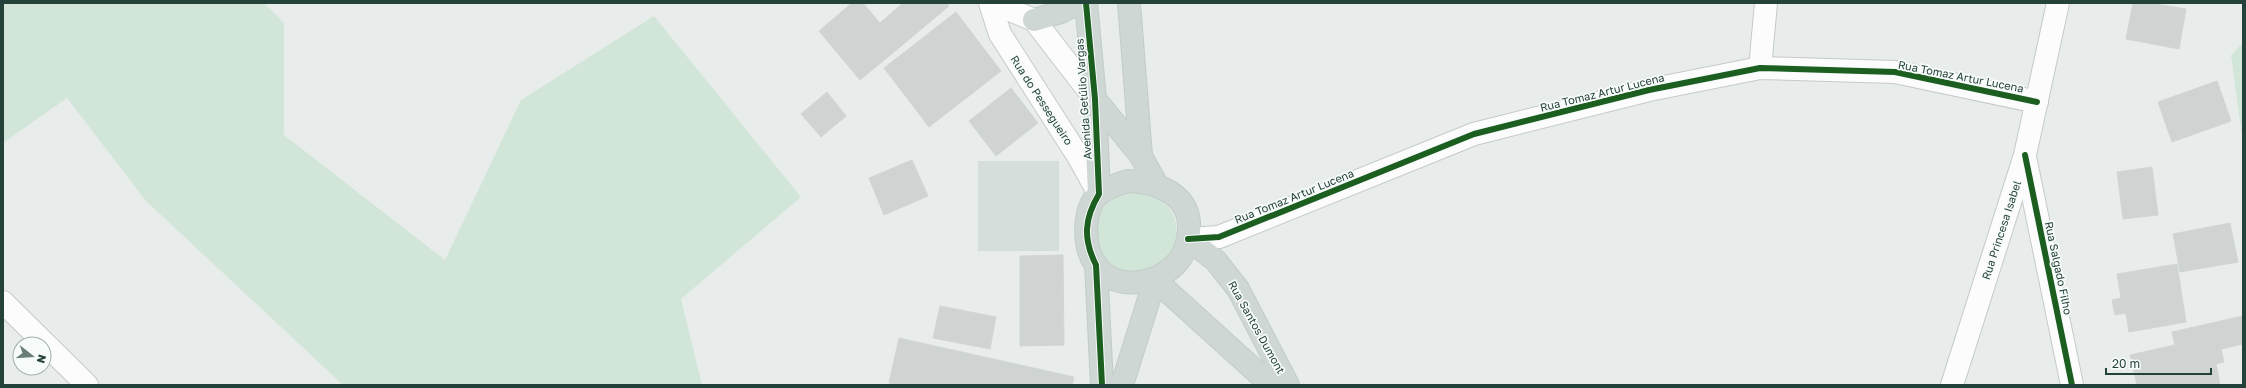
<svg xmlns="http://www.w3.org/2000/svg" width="2246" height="388" font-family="'Golos Text',sans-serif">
	<rect width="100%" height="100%" fill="#e8edeb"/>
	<rect fill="#d6dedb" x="978" y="161" width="81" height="90"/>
	<g fill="#d1e6d8">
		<path d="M3,3H264L284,23V135L445,260L521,100L654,16L801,197L681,299L702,385H343L146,201L67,98L3,143Z"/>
		<path d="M2243,43V143L2231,55Z"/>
		<circle cx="1136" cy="232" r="41"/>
	</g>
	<g fill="#cfd4d2" stroke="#d1d6d4">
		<path d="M852,3H863L900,47L860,80L819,31Z"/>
		<path d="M903,3H947L949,6L900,47L880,23Z"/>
		<path d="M2133,3H2150L2186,9L2179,49L2126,39Z"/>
		<path d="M956,12L1001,71L929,127L884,68Z"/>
		<path d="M2217,81L2231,121L2172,142L2158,102Z"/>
		<path d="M1011,88L1038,123L996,156L969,121Z"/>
		<path d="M827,92L846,116L821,137L801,114Z"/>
		<path d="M912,160L928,196L884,215L869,178Z"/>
		<path d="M2152,167L2158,215L2123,219L2117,172Z"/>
		<path d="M2230,223L2238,262L2180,272L2173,234Z"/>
		<path d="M1063,255L1064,345L1020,346V256Z"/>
		<path d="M2177,264L2186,322L2129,332L2126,313L2115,315L2112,300L2121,298L2117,274Z"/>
		<path d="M940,306L996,317L990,349L933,338Z"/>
		<path d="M2243,316V344L2221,349L2224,362L2216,364L2220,385H2137L2130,355L2175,345L2172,332Z"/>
		<path d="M899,338L1074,377L1072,385H898L889,383Z"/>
	</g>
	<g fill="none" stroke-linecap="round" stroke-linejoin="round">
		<defs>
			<g id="minor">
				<path d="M990,3L1000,34L1078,156L1099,194"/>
				<path d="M993,3L1034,20L1095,99"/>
				<path d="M1760,68L1766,3"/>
				<path d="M2025,157L2072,385"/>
				<path d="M1188,239L1219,237L1474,134L1649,90L1760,68L1895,72L2037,102"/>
				<path d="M3,302L87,385"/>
				<path d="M1952,385L2025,155L2058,3"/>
			</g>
			<g id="major">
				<path d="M1086,3L1095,99L1099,194"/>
				<path d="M1129,3L1141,156L1157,185"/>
				<path d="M1034,20L1061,12L1078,3"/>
				<path d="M1095,99L1141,156"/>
				<path d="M1128,181C1159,182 1192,195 1189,232C1188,242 1185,252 1179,260C1160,285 1115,293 1095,264C1083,246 1082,208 1100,193C1109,187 1118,184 1128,181Z"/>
				<path d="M1188,239L1216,261L1238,289L1288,385"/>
				<path d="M1096,265L1102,385"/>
				<path d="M1155,280L1271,385"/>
				<path d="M1122,385L1155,280"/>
			</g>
		</defs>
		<use href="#minor" stroke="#c5cac8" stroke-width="24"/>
		<use href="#major" stroke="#c3ccc9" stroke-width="24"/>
		<use href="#minor" stroke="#fcfcfc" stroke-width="22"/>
		<use href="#major" stroke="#cfd7d5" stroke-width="22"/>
		<defs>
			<g id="cycleway">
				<path d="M1086,3L1095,99L1099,194C1084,219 1083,239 1096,265L1102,385"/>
				<path d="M2025,155L2072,385"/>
				<path d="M1188,239L1219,237L1474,134L1649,90L1760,68L1895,72L2037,102"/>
			</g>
		</defs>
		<use href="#cycleway" stroke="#f7fbf9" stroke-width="8"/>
		<use href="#cycleway" stroke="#1b5e20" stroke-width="6"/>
	</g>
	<g text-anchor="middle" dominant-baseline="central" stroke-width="3.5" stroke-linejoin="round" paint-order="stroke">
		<g font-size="11" fill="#24423a" stroke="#f7fbf9">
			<text transform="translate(1961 76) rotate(11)">Rua Tomaz Artur Lucena</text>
			<text transform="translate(1602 92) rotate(-14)">Rua Tomaz Artur Lucena</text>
			<text transform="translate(1083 99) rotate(-94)">Avenida Getúlio Vargas</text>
			<text transform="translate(1042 100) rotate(57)">Rua do Pessegueiro</text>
			<text transform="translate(1294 196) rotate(-22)">Rua Tomaz Artur Lucena</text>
			<text transform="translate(2001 230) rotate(-72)">Rua Princesa Isabel</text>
			<text transform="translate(2059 268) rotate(78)">Rua Salgado Filho</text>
			<text transform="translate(1257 327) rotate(61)">Rua Santos Dumont</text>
		</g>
	</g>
	<rect width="2246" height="388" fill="none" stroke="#24423a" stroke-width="8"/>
	<g transform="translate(32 356) rotate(107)"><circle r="19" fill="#f7fbf9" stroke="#a3b1ad"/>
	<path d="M0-3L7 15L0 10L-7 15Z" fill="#697e78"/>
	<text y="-6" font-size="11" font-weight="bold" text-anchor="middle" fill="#24423a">N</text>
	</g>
	<path d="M2106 368v6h105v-6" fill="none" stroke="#24423a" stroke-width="2"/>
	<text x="2112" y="368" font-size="12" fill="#24423a" stroke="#f7fbf9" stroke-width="3" paint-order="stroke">20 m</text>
</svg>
